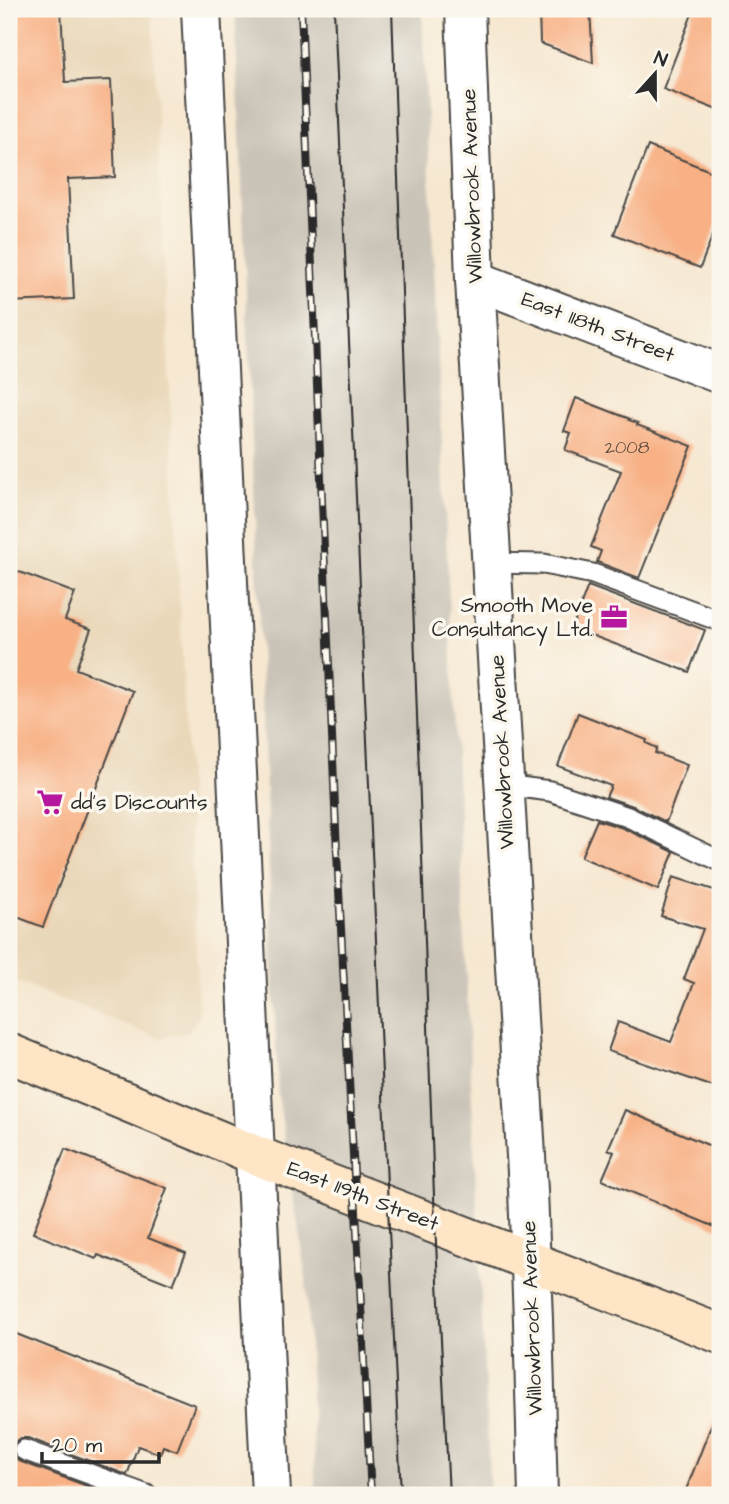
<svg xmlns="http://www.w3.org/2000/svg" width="729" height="1504" font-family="'Architects Daughter',sans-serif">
	<rect width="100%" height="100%" fill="#fbf7ec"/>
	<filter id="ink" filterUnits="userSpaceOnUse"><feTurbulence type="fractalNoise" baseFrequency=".0143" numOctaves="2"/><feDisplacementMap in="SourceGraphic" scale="14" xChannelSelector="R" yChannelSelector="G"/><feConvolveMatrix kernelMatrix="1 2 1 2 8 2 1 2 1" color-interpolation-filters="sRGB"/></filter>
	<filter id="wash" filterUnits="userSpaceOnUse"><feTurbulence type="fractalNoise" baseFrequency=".00686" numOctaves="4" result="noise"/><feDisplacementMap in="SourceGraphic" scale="28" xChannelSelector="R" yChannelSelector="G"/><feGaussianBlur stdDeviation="1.57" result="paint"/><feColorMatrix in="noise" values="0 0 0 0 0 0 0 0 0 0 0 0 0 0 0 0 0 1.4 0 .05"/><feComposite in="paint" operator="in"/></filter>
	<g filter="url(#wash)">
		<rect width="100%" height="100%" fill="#f6e7d0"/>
		<path fill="#ead8ba" d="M9,9H152L199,1017L188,1032L159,1038L9,979Z"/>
		<path fill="#cac3b8" d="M235,9H422L490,1495H316L306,1278L278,1094Z"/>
		<g id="blocks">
			<g fill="#f8b084">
				<path d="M9,9H61L65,82L111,80L115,177L68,179L74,299L9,302Z"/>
				<path d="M539,9H590L593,63L540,43Z"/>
				<path d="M694,9H720V111L663,89Z"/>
				<path d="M648,146L720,175V216L700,268L614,234Z"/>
				<path d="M576,398L630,419L629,420L638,423L637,425L692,446L639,578L597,562L601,551L591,547L621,471L565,450L571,433L564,431Z"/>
				<path d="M9,568L75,593L65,620L91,629L76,669L133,691L43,927L9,914Z"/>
				<path d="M588,586L705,630L689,672L572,628Z"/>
				<path d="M578,713L647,740L646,743L657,748L655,753L687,765L666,822L633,806L606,797L611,786L558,766Z"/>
				<path d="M597,820L623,828L674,852L658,890L581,857Z"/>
				<path d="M673,877L717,891L720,890V1089L608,1051L618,1022L671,1042L694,983L684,979L703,929L661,916Z"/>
				<path d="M625,1110L720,1150V1229L602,1180L614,1152L608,1149Z"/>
				<path d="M65,1149L167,1188L148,1238L186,1253L173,1285L98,1255L96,1259L33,1233Z"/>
				<path d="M9,1331L195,1405L177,1451L163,1446L160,1454L138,1446L127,1475L28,1438H21L17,1440L13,1445L12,1451L14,1457L19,1461L112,1495H9Z"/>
				<path d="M718,1408H720V1495H684Z"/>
			</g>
		</g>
	</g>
	<g filter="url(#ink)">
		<use href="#blocks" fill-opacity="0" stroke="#494744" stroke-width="2"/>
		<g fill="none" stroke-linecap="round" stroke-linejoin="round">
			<defs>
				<g id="lane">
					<path d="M492,563L544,564L593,574L720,621"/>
					<path d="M504,785L550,791L628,817L720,861"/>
					<path d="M24,1450L147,1495"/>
				</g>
				<g id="street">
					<path d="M201,9L271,1495"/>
					<path d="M465,9L475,280L528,1190L533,1320L538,1495"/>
					<path d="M475,280L720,374"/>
				</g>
				<path id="secondary" d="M9,1053L255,1155L720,1334"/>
			</defs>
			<use href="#lane" stroke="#494744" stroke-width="23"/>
			<use href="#street" stroke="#494744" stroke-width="42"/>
			<use href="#secondary" stroke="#494744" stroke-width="42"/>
			<use href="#lane" stroke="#fff" stroke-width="19"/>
			<use href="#street" stroke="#fff" stroke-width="38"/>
			<use href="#secondary" stroke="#fee5c5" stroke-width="38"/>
			<g stroke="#2b2b2b" stroke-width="2">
				<path d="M334,9L401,1495"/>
				<path d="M392,9L435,1224L449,1495"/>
			</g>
			<defs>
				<path id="rail" d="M301,9L337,853L371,1495"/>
			</defs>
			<use href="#rail" stroke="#2b2b2b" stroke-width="8"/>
			<use href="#rail" stroke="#fbf7ec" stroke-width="5" stroke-dasharray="16" stroke-linecap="butt"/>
		</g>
	</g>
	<defs>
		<symbol id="office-bare" viewBox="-9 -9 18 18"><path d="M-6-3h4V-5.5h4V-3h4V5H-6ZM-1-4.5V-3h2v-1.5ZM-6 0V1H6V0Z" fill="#b5179e" stroke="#fbf7ec" stroke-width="2.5" paint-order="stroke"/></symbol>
		<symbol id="supermarket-bare" viewBox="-9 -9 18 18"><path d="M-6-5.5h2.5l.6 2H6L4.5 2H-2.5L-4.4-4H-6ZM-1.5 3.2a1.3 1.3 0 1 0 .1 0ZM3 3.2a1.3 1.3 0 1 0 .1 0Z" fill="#b5179e" stroke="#fbf7ec" stroke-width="2.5" paint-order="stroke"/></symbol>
	</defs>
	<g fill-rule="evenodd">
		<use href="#office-bare" x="595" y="598" width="38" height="38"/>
		<use href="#supermarket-bare" x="31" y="783" width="38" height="38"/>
	</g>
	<g text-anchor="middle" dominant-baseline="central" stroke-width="7" stroke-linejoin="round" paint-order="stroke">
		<g font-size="18" fill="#5e4c41">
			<text x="627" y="447">2008</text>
		</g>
		<g font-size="21" fill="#2b2b2b" stroke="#fbf7ec">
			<text transform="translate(472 186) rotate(-92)">Willowbrook Avenue</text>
			<text transform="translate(598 327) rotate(21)">East 118th Street</text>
			<text transform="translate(502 752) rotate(-93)">Willowbrook Avenue</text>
			<text transform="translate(363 1196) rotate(21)">East 119th Street</text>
			<text transform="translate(532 1318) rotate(-92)">Willowbrook Avenue</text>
		</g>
		<g font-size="21" fill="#2b2b2b" stroke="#fbf7ec" text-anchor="end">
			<text x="593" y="605">Smooth Move<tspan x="593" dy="24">Consultancy Ltd.</tspan></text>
			<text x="71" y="802" text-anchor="start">dd's Discounts</text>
		</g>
	</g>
	<rect width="729" height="1504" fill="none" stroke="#fbf7ec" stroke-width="35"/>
	<g transform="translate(655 74) rotate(21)" stroke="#fbf7ec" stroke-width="5" paint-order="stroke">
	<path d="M0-5L12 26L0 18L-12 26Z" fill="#2b2b2b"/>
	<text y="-10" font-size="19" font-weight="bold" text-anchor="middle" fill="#2b2b2b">N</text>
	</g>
	<path d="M42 1452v10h117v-10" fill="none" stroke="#2b2b2b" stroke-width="3.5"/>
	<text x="52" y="1452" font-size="21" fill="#2b2b2b" stroke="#fbf7ec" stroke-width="5" paint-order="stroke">20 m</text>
</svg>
